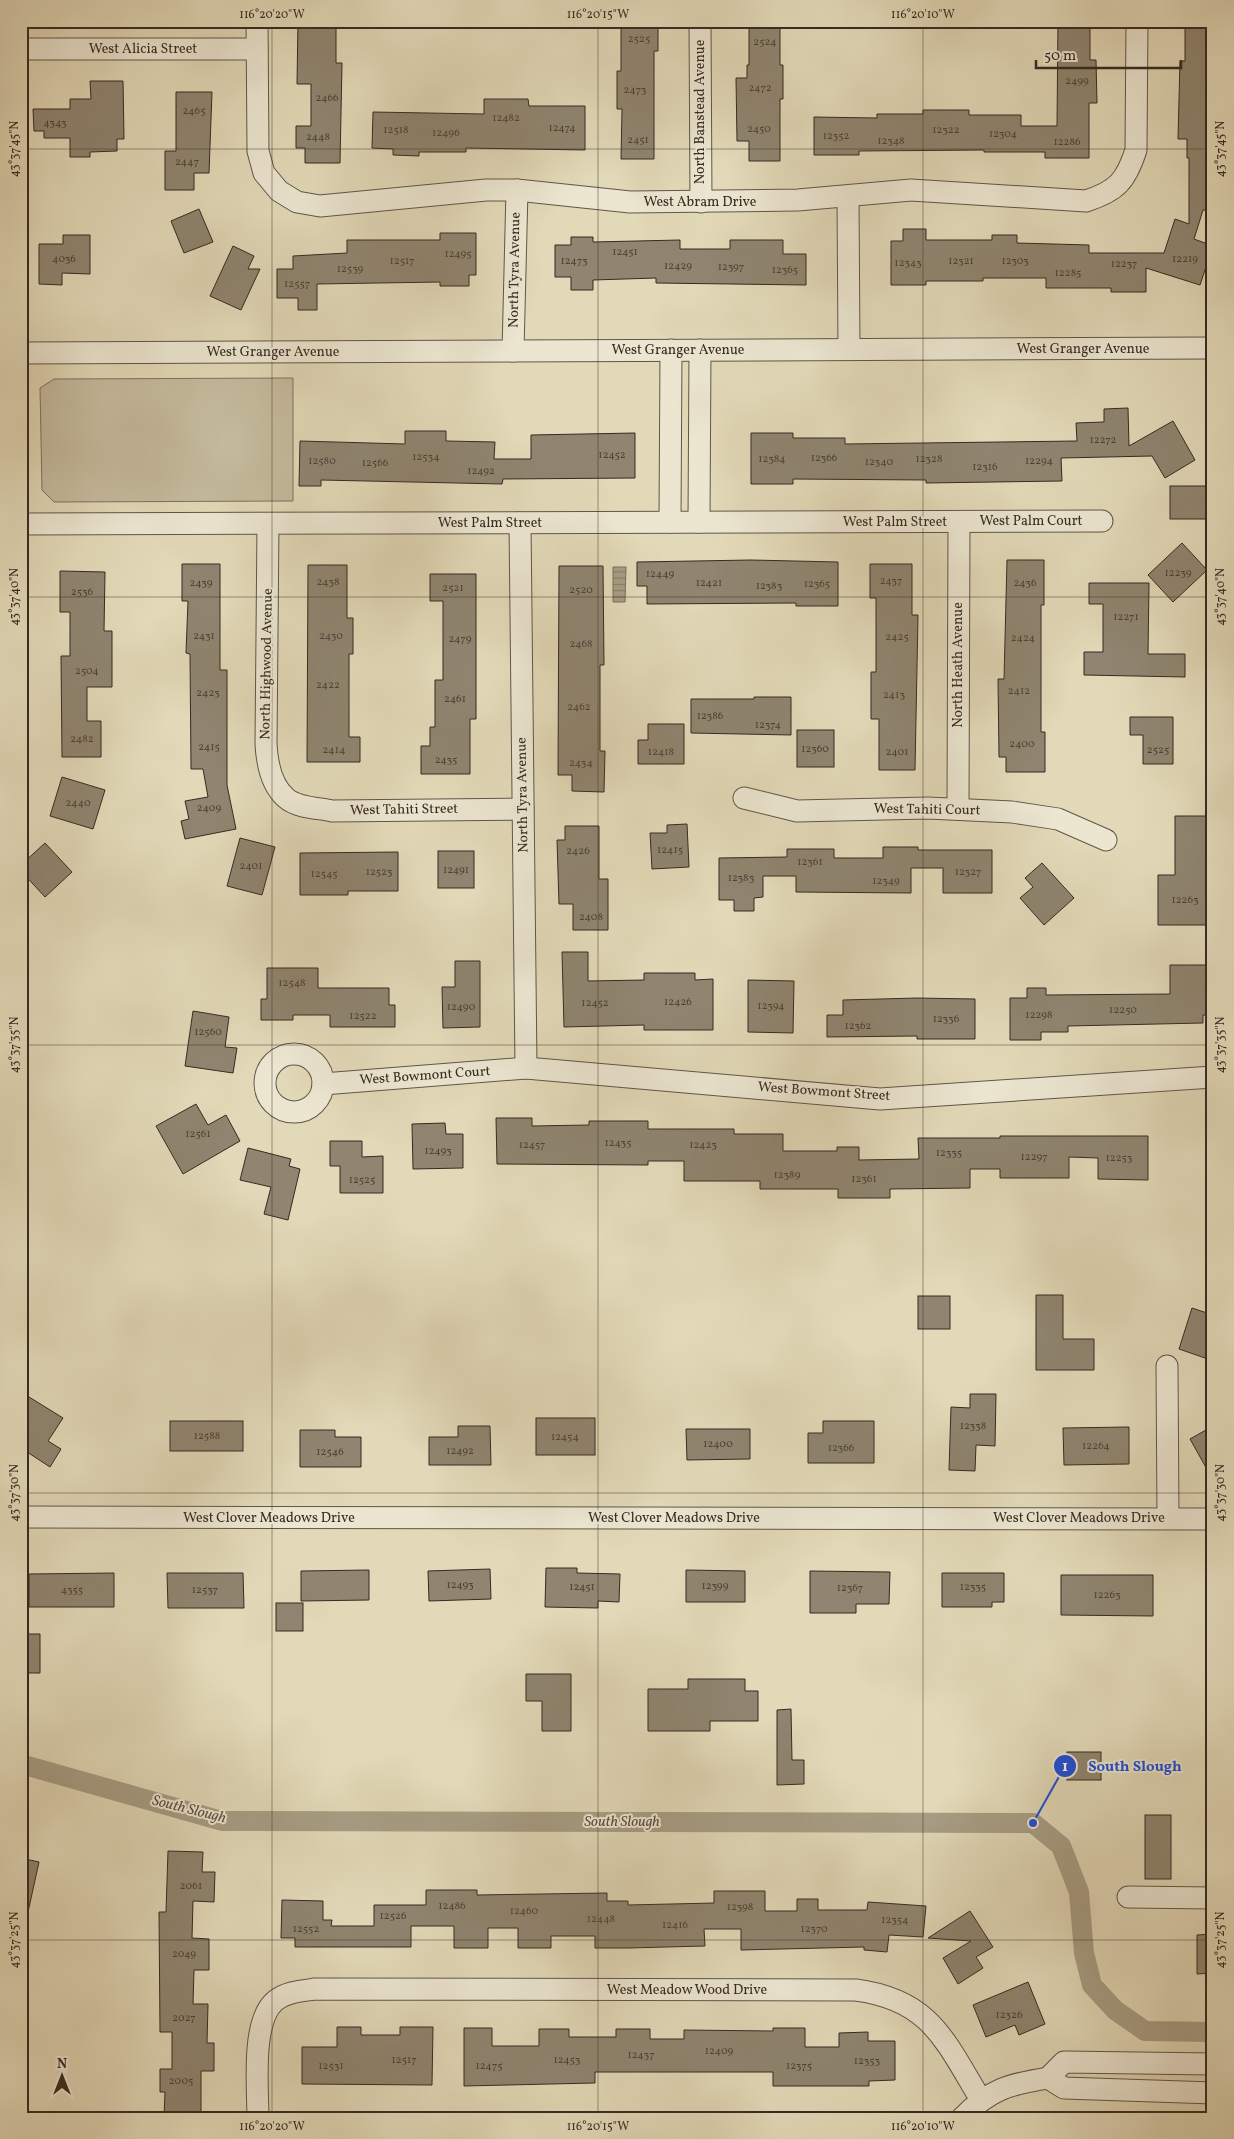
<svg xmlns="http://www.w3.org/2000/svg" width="1234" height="2139" font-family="Vollkorn,serif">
	<defs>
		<pattern id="water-rules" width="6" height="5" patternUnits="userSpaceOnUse" patternTransform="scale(1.25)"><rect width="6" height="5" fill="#a79e85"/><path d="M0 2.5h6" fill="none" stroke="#89816c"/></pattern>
	</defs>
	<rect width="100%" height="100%" fill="#e2d9b8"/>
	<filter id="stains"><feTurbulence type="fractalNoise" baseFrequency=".004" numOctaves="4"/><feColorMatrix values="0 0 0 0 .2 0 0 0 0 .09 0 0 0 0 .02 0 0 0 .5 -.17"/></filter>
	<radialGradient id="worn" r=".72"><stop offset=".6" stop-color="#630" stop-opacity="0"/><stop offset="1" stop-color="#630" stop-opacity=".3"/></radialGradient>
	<path fill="#c5bb9e" stroke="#7d7360" d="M293,378V501L54,502L42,490L40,388L54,379Z"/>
	<path fill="url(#water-rules)" stroke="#79705d" d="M613,567H626L625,602H613Z"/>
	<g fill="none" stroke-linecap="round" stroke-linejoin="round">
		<path stroke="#a79e85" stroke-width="20" d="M21,1764L222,1821L1033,1823L1061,1846L1079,1892L1084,1953L1092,1985L1115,2010L1145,2031L1213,2032"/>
	</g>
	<g fill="#8f8570" stroke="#352b22">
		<path d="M298,21H336V63H342L340,163H305V148H296V126H311V84H297Z"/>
		<path d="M621,21H658V51H654V159H621L622,109H617V71H621Z"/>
		<path d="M749,21H780V65H783V99H780V161H749V141H737L736,78H747V65H749Z"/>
		<path d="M1058,21H1090V60H1096L1097,103H1089V158H1045V152H984V150L859,151V155H814V117L877,118V114H923V110H969V115H1021V126H1057Z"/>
		<path d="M1185,21H1213V210H1203L1194,239L1213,246L1200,285L1146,268V292H1111V288H1046V278H983V281H926V285H891V241H903V229H926V240H992V235H1017V243L1089,245V253H1164L1175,219L1189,224V158H1187V139H1178L1180,61H1185Z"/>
		<path d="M90,81H123L124,139H117V151L90,152V157H70V138H44V131H34L33,109H70V99H91Z"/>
		<path d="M176,92H212L209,173H194V190H165V151H176Z"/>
		<path d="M484,99H528L529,106H585V150L466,148V152H419V156L393,155V149L372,148L373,112L484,114Z"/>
		<path d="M199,209L213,242L184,253L171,221Z"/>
		<path d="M440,233H476V275H469V286H440V282L317,284V310H298V298H277V269H293V256L347,253V240H440Z"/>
		<path d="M63,235H90V274L62,273V285L39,284V244H63Z"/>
		<path d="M571,237H593V242L680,240V249H730V240H783V254H806V285L656,283V278L593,280V290H571V277H555V245H571Z"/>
		<path d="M233,246L254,256L248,269H260L241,310L210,296Z"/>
		<path d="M1128,408L1129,446L1173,421L1195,460L1165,478L1152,456L1061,458L1062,481L926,483V480L793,479V484H751V433H793V438H845V444L1077,441L1076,423L1104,422V409Z"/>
		<path d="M405,431H446V441L495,442L494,459H531V435L635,433V478L503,479L502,484L321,480V486H299L300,441L405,444Z"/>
		<rect x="1170" y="486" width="40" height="33"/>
		<path d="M1182,543L1207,570L1173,602L1148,575Z"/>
		<path d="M751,560L838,562V606H796V603L647,604V586H637V562Z"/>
		<path d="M1007,560H1044V605H1041V732H1045V772H1006V757H999L998,679H1004Z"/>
		<path d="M182,564H220V670H227V785L236,829L185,839L181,821L189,819L185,801L208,797L203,769H191L190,654L186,653L188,601H182Z"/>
		<path d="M870,564H912V615H918L915,770H879V719H871V672H876V598H870Z"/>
		<path d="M308,565H347V618H353V654H349V737H360V762H307Z"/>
		<path d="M559,566H603L604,665H600V751H605L604,792L572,791V775H558Z"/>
		<path d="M60,571L105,572L104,631H112V687H87V721H101V757H62L61,656H70V612H60Z"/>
		<path d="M430,574H476V719H470V774H421V746H430V727H435V680H443V601H430Z"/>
		<path d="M1089,583H1149L1148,654H1185V677L1084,675V652H1103V604H1089Z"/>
		<path d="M754,697H791V735L691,733V699H754Z"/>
		<path d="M1130,717H1173V764H1143V735H1130Z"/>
		<path d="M648,724H684V764H638V740H648Z"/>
		<rect x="797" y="730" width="37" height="37"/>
		<path d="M62,777L105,790L93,829L50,816Z"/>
		<path d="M1175,816H1213L1211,925H1158V875H1175Z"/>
		<path d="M687,824L689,867L652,869L650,833H667V825Z"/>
		<path d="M565,826H599V879H608V930H573V904H559L557,840H565Z"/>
		<path d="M240,838L275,847L262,895L227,886Z"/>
		<path d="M45,843L72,872L45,897L21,871V865Z"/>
		<path d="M883,847H918V850H992V893H943V868H911V893L796,892V876H763V897L754,898V911H734V900H719V858L787,857V849H834V858H883Z"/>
		<rect x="438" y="851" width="36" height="37"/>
		<path d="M398,852V891H348V895H300V853Z"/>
		<path d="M1042,863L1074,898L1044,925L1020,898L1033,887L1025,878Z"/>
		<path d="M562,952H588V981L644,980V973H695V980L713,979V1030H644V1025L564,1027Z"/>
		<path d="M455,961H480V1027L443,1028L442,987H455Z"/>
		<path d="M1170,965H1213V1015H1203V1023L1068,1026V1032H1041V1040H1010V998H1027V988H1046V995L1170,994Z"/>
		<path d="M267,968H318V988H389V1005H395V1027H330V1015H293V1020H261V999H267Z"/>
		<path d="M748,980L794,981L793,1033L748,1032Z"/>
		<path d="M917,998L975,999V1039H917V1036L827,1037V1015H843V1000Z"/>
		<path d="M193,1011L229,1017L225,1047L237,1048L233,1073L185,1066Z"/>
		<path d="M196,1104L208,1125L226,1115L240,1141L183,1174L156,1126Z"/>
		<path d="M496,1118H532V1126L589,1125V1121H648V1129H734V1134H783V1151H837V1147H859V1160L919,1159L918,1138H1000V1136H1148V1180L1098,1179V1158L1069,1157V1178H1000V1169H970V1188L890,1189V1198H838V1189H760V1181H684V1161H648V1165L497,1164Z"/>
		<path d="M445,1123L446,1134H463V1168L413,1169L412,1124Z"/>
		<path d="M330,1141H362V1157L383,1156V1193H340V1166H330Z"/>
		<path d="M248,1148L291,1159L289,1166L300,1169L288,1220L264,1214L271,1187L240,1180Z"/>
		<path d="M1036,1295H1063V1339H1094V1370H1036Z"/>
		<rect x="918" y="1296" width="32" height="33"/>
		<path d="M1192,1308L1213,1315V1334L1205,1358L1179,1349Z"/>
		<path d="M21,1392L63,1418L48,1441L61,1449L50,1467L21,1448Z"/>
		<path d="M970,1394H996L995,1446L976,1445L975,1471L949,1470L951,1407L970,1408Z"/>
		<rect x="536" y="1418" width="59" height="37"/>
		<rect x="170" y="1421" width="73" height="30"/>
		<path d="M823,1421H874V1463H808V1433H823Z"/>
		<path d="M458,1426H490L491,1465H429V1437H458Z"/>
		<path d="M1213,1426V1480L1190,1439Z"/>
		<path d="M1129,1427V1464L1064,1465L1063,1428Z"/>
		<path d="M686,1429H750V1459L687,1460Z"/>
		<path d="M300,1430H335V1437H361V1467H300Z"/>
		<path d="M546,1568H577V1573L620,1574L619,1602L598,1601V1608L545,1607Z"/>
		<path d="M490,1569L491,1599L429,1601L428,1571Z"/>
		<path d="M369,1570V1600L301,1601V1571Z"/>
		<path d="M686,1570L745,1571V1602H686Z"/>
		<path d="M810,1571L890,1572L889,1604H856V1613H810Z"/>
		<path d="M114,1573V1607H29V1574Z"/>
		<path d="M167,1573H243L244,1608H168Z"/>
		<path d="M942,1573H1004V1602H992V1607H942Z"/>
		<path d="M1061,1575H1153V1616L1061,1615Z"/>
		<rect x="276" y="1603" width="27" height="28"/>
		<path d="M24,1634H40V1673H21V1647H24Z"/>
		<path d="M526,1674H571V1731H542V1701H526Z"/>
		<path d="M688,1679H745V1691H758V1721H710V1731H648V1689H688Z"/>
		<path d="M791,1709L792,1760H804V1784L777,1785V1710Z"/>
		<rect x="1067" y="1752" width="34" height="28"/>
		<rect x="1145" y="1815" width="26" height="64"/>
		<path d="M168,1851L203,1852L202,1872H215L214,1902L193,1901L192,1938L209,1939V1970H194L193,2004H208L207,2043H214V2071H201V2118H164L165,2092H160V2069H172V2032H160L159,1912H166Z"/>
		<path d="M21,1858L39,1862L28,1912L21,1911Z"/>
		<path d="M426,1890H477V1895L607,1893V1901H628V1905L714,1903V1891H765V1911H797V1899H818V1910H867L868,1902L926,1906L923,1937L889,1935L887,1952L864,1950V1947L741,1950V1929H704L705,1946L628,1948H595V1936H551V1948H518V1928H488V1948H454V1926H411V1947H295V1938H281L282,1900L323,1901V1920H332L331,1926H374V1905H426Z"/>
		<path d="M970,1911L993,1947L976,1957L983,1968L958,1984L943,1958L971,1941L928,1938Z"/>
		<path d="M1213,1934V1973L1197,1974V1935Z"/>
		<path d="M1028,1982L1045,2024L1019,2035L1015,2025L986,2037L973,2005Z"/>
		<path d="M337,2027H361V2035H400V2027H433L432,2085L302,2084V2047H337Z"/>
		<path d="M464,2028H492V2046H539V2029H569V2037H616V2029H650V2039H684V2030L773,2031V2028H805V2047H839V2033L868,2032V2041H895V2080L869,2081V2086H773V2072H595V2083L464,2086Z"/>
	</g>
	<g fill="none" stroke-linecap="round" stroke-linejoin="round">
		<defs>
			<g id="minor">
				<path d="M257,21L258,151L264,173L279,191L297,202L320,206L486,190H517L630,202L798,200L911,190L1086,201C1117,191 1126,181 1136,150L1137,21"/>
				<path d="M700,21L701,202"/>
				<path d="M28,49H257"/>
				<path d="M848,197L849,349"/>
				<path d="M513,351L517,190"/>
				<path d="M21,353L1213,348"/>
				<path d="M670,522L671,350"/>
				<path d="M699,522L700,350"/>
				<path d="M520,523L526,1068"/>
				<path d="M21,524L1102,521"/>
				<path d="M268,524L266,744C267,763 271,785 286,798C297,808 319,808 332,811L523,809"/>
				<path d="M744,798L797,811L928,808L1012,812L1058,819L1106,840"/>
				<path d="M958,809L959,522"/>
				<circle cx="294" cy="1083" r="29"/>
				<path d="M323,1084L526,1068L880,1099L1213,1077"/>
				<path d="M1167,1366L1168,1518"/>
				<path d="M21,1517L1213,1519"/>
				<path d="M1128,1897L1213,1898"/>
				<path d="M1213,2064L1064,2062L1048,2078L1064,2088L1213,2093"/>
				<path d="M258,2118C258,2089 251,2021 275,2001C286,1992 300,1991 315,1989L856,1990C931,2000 945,2041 981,2100"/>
				<path d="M962,2118C990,2089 1010,2084 1048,2078"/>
			</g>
		</defs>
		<use href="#minor" stroke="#605648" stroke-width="23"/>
		<use href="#minor" stroke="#ece6d1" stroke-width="21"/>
	</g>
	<path fill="none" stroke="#352b22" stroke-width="1" stroke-opacity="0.45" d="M272,21V2118M598,21V2118M923,21V2118M21,149H1213M21,597H1213M21,1045H1213M21,1493H1213M21,1940H1213"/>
	<g text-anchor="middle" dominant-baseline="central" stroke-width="4" stroke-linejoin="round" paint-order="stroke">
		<g font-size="11" fill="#4c4236">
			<text x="639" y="39">2525</text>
			<text x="765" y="42">2524</text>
			<text x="1077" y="81">2499</text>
			<text x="760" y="88">2472</text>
			<text x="635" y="90">2473</text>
			<text x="327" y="98">2466</text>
			<text x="194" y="111">2465</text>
			<text x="506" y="118">12482</text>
			<text x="55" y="123">4343</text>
			<text x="562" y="128">12474</text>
			<text x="759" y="129">2450</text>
			<text x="396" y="130">12518</text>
			<text x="946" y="130">12322</text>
			<text x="446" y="133">12496</text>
			<text x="1003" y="134">12304</text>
			<text x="836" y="136">12352</text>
			<text x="318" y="137">2448</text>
			<text x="638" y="140">2451</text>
			<text x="891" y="141">12348</text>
			<text x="1067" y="142">12286</text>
			<text x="187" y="162">2447</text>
			<text x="625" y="252">12451</text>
			<text x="458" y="254">12495</text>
			<text x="64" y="259">4036</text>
			<text x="1185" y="259">12219</text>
			<text x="402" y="261">12517</text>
			<text x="574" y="261">12473</text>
			<text x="961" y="261">12321</text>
			<text x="1015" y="261">12303</text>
			<text x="908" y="263">12343</text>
			<text x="1124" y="264">12237</text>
			<text x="678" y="266">12429</text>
			<text x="731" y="267">12397</text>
			<text x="350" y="269">12539</text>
			<text x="785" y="270">12365</text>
			<text x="1068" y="273">12285</text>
			<text x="297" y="284">12557</text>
			<text x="1103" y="440">12272</text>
			<text x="612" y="455">12452</text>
			<text x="426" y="457">12534</text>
			<text x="824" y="458">12366</text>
			<text x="772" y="459">12384</text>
			<text x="929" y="459">12328</text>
			<text x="322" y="461">12580</text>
			<text x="1039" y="461">12294</text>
			<text x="879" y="462">12340</text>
			<text x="375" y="463">12566</text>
			<text x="985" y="467">12316</text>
			<text x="481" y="471">12492</text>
			<text x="1178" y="573">12239</text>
			<text x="660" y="574">12449</text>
			<text x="891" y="581">2437</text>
			<text x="328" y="582">2438</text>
			<text x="201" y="583">2439</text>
			<text x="709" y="583">12421</text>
			<text x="1025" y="583">2436</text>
			<text x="817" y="584">12365</text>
			<text x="769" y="586">12383</text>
			<text x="453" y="588">2521</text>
			<text x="581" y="590">2520</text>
			<text x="82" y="592">2536</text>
			<text x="1126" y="617">12271</text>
			<text x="204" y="636">2431</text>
			<text x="331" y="636">2430</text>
			<text x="897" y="637">2425</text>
			<text x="1023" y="638">2424</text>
			<text x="460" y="639">2479</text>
			<text x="581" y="644">2468</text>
			<text x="87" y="671">2504</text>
			<text x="328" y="685">2422</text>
			<text x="1019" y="691">2412</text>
			<text x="208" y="693">2423</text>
			<text x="894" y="695">2413</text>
			<text x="455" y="699">2461</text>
			<text x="579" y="707">2462</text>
			<text x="710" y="716">12386</text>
			<text x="768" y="725">12374</text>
			<text x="82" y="739">2482</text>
			<text x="1022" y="744">2400</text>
			<text x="209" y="747">2415</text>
			<text x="815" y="749">12360</text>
			<text x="334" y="750">2414</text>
			<text x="1158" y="750">2525</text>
			<text x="661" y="752">12418</text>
			<text x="897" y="752">2401</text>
			<text x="446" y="760">2435</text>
			<text x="581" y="763">2434</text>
			<text x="78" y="803">2440</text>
			<text x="209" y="808">2409</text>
			<text x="670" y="850">12415</text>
			<text x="578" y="851">2426</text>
			<text x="810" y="862">12361</text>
			<text x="251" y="866">2401</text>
			<text x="456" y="870">12491</text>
			<text x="379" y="872">12523</text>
			<text x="968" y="872">12327</text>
			<text x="324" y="874">12545</text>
			<text x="741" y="878">12383</text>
			<text x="886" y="881">12349</text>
			<text x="1185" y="900">12263</text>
			<text x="591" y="917">2408</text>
			<text x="292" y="983">12548</text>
			<text x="678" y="1002">12426</text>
			<text x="595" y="1003">12452</text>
			<text x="771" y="1006">12394</text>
			<text x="461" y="1007">12490</text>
			<text x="1123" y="1010">12250</text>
			<text x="1039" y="1015">12298</text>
			<text x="363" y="1016">12522</text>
			<text x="946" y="1019">12336</text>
			<text x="858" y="1026">12362</text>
			<text x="208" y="1032">12560</text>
			<text x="198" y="1134">12561</text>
			<text x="618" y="1143">12435</text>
			<text x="532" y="1145">12457</text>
			<text x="703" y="1145">12423</text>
			<text x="438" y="1151">12493</text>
			<text x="949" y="1153">12335</text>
			<text x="1034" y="1157">12297</text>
			<text x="1119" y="1158">12253</text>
			<text x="787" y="1175">12389</text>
			<text x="864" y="1179">12361</text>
			<text x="362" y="1180">12525</text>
			<text x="973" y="1426">12338</text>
			<text x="207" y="1436">12588</text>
			<text x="565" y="1437">12454</text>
			<text x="718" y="1444">12400</text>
			<text x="1096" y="1446">12264</text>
			<text x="841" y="1448">12366</text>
			<text x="460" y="1451">12492</text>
			<text x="330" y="1452">12546</text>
			<text x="460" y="1585">12493</text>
			<text x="715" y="1586">12399</text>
			<text x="582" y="1587">12451</text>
			<text x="973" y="1587">12335</text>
			<text x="850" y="1588">12367</text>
			<text x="72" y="1590">4355</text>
			<text x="205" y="1590">12537</text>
			<text x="1107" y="1595">12263</text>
			<text x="191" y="1886">2061</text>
			<text x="452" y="1906">12486</text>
			<text x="740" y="1907">12398</text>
			<text x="524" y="1911">12460</text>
			<text x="393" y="1916">12526</text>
			<text x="601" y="1919">12448</text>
			<text x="895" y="1920">12354</text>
			<text x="675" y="1925">12416</text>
			<text x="306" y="1929">12552</text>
			<text x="814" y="1929">12370</text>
			<text x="184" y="1954">2049</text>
			<text x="1009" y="2015">12326</text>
			<text x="184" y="2018">2027</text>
			<text x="719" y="2051">12409</text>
			<text x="641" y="2055">12437</text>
			<text x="404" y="2060">12517</text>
			<text x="567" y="2060">12453</text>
			<text x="867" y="2061">12353</text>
			<text x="331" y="2066">12531</text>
			<text x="489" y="2066">12475</text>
			<text x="799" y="2066">12375</text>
			<text x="181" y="2081">2005</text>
		</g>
		<g font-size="14" fill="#352b22" stroke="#ece6d1">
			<text x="143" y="49">West Alicia Street</text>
			<text transform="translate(700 112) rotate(-90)">North Banstead Avenue</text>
			<text x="700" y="202">West Abram Drive</text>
			<text transform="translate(515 270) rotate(-89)">North Tyra Avenue</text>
			<text x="1083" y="349">West Granger Avenue</text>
			<text x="678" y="350">West Granger Avenue</text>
			<text x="273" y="352">West Granger Avenue</text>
			<text x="1031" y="521">West Palm Court</text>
			<text x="895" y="522">West Palm Street</text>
			<text x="490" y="523">West Palm Street</text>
			<text transform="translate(267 664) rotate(-89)">North Highwood Avenue</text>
			<text transform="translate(958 665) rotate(-90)">North Heath Avenue</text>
			<text transform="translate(523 795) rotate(-91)">North Tyra Avenue</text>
			<text transform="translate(404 810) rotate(-1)">West Tahiti Street</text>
			<text transform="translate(927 810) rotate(1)">West Tahiti Court</text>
			<text transform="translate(425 1076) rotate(-4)">West Bowmont Court</text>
			<text transform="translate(824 1092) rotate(4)">West Bowmont Street</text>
			<text x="269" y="1518">West Clover Meadows Drive</text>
			<text x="674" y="1518">West Clover Meadows Drive</text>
			<text x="1079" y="1518">West Clover Meadows Drive</text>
			<text x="687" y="1990">West Meadow Wood Drive</text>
		</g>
		<g font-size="15" font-style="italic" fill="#574e40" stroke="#ece6d1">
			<text transform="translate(189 1810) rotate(14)">South Slough</text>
			<text x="622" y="1822">South Slough</text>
		</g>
	</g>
	<path fill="none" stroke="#1d4ed8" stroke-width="2" d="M1033 1823L1065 1766"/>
	<g fill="#1d4ed8" stroke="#ece6d1" stroke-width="2">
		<circle cx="1033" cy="1823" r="5"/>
		<circle cx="1065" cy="1766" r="12"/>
	</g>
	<g font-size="15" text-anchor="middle" font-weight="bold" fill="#fff">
		<text x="1065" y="1771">1</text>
	</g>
	<g font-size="15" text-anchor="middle" font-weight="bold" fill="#1d4ed8" stroke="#ece6d1" stroke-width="4" stroke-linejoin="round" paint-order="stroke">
		<text x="1135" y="1771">South Slough</text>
	</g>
	<rect width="1234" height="2139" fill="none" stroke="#e2d9b8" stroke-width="55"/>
	<g transform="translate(62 2076)" stroke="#ece6d1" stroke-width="4" paint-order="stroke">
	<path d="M0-4L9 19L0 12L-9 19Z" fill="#352b22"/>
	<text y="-8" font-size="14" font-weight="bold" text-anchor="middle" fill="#352b22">N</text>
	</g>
	<path d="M1036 60v8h145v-8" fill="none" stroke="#352b22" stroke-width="2.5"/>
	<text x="1044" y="60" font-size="15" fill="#352b22" stroke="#ece6d1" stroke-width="4" paint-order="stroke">50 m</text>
	<rect x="28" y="28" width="1178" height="2084" fill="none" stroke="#352b22" stroke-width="2"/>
	<g font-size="12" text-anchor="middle" fill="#352b22">
		<text x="272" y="18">116°20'20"W</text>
		<text x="598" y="18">116°20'15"W</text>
		<text x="923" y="18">116°20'10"W</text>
		<text transform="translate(14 149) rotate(-90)" y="4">43°37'45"N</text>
		<text transform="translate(1220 149) rotate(-90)" y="4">43°37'45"N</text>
		<text transform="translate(14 597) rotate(-90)" y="4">43°37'40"N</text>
		<text transform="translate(1220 597) rotate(-90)" y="4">43°37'40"N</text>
		<text transform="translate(14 1045) rotate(-90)" y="4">43°37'35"N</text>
		<text transform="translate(1220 1045) rotate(-90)" y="4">43°37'35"N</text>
		<text transform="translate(14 1493) rotate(-90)" y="4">43°37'30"N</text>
		<text transform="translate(1220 1493) rotate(-90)" y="4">43°37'30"N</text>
		<text transform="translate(14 1940) rotate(-90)" y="4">43°37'25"N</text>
		<text transform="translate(1220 1940) rotate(-90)" y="4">43°37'25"N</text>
		<text x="272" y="2130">116°20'20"W</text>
		<text x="598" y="2130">116°20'15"W</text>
		<text x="923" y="2130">116°20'10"W</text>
	</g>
	<rect width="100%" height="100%" filter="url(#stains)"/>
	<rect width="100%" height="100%" fill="url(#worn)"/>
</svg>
